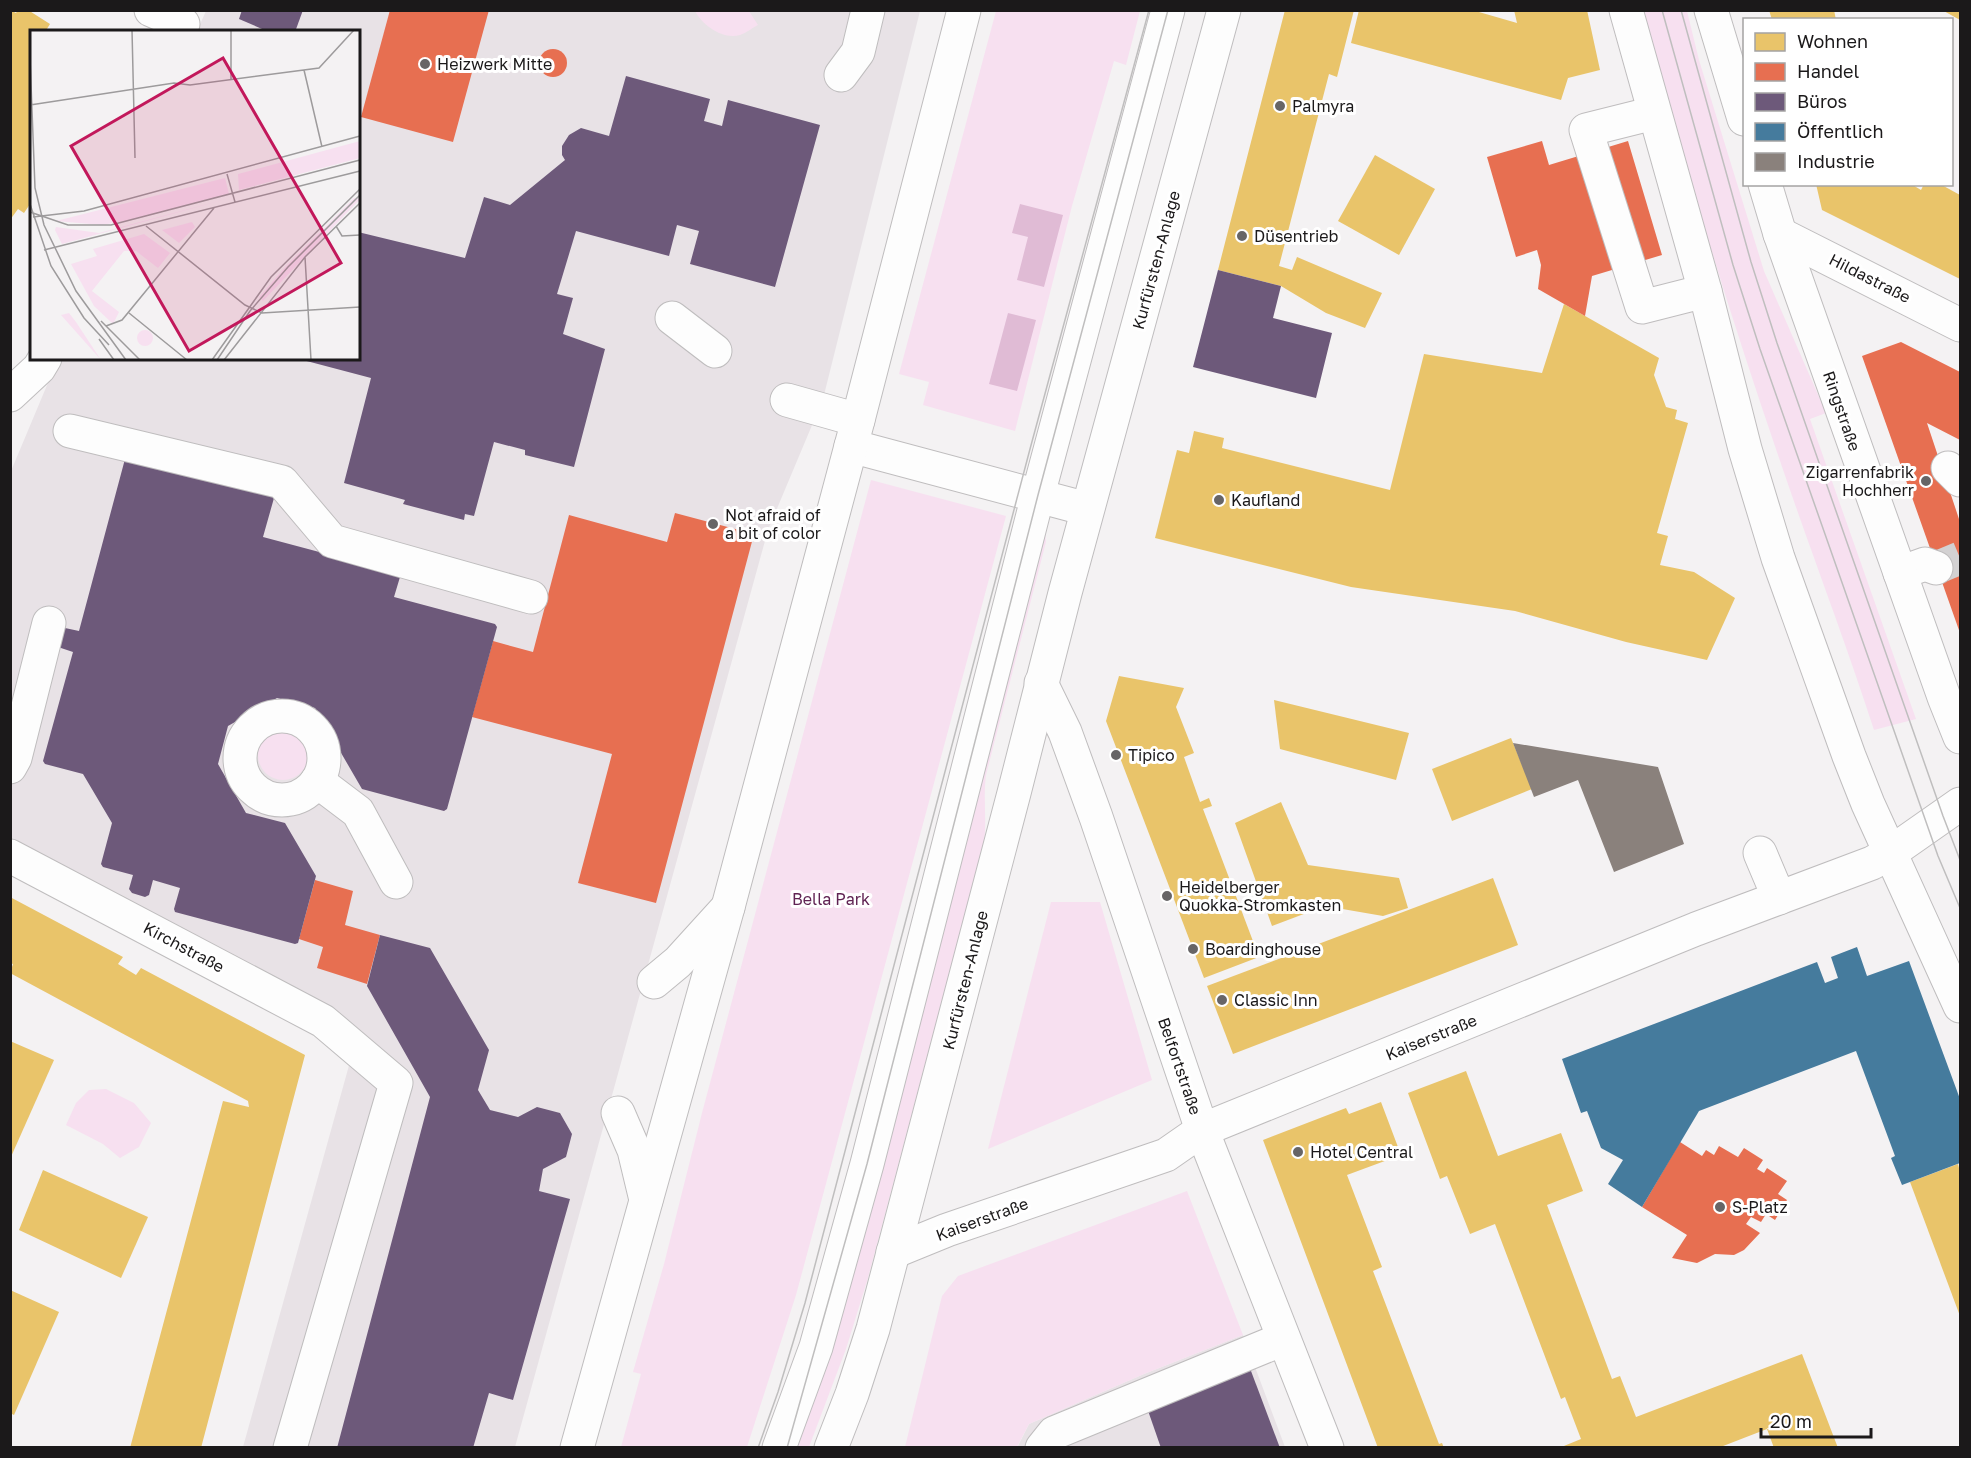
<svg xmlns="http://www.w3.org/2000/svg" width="1971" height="1458" font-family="'Golos Text',sans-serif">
	<rect width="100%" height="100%" fill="#f4f2f3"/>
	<g fill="#e8e2e6">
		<path d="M206,11H920L823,399L768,530L515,1447H243L358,1033L11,845V471L58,359L358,358V32L197,31Z"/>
		<path d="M1243,1335L1285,1447L1017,1448L1029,1424L1144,1374Z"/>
	</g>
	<g fill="#f7e0f0">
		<path d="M695,11H749L758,25C752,28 746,33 740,35C723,40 702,25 695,11Z"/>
		<path d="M996,11H1140L1126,65L1114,61L1072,206L1015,431L923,405L929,382L899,374Z"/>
		<path d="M1644,11H1687L1699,60L1764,271L1826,413L1810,419L1916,719L1874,730C1844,637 1809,547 1778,455C1728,309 1682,160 1644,11Z"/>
		<path d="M871,480L1006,516L796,1295L747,1447H621L641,1374L633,1372L664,1264L702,1113Z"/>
		<path d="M1045,531L1046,542L986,775C983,798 987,821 984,843L868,1278L846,1349L809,1447L798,1448L1017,617Z"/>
		<circle cx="283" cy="755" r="25"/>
		<path d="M1051,902H1100L1152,1080L988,1149Z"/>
		<path d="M106,1089L134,1103L151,1123L139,1147L120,1158L103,1144L66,1125L76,1103L89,1090Z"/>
		<path d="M1187,1191L1243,1335L1144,1374L1029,1424L1017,1447H905L942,1296L958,1276Z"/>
	</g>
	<g fill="#e0bbd5">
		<path d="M1020,204L1063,215L1044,287L1017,280L1028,237L1012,233Z"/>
		<path d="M1008,313L1036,320L1017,391L989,384Z"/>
	</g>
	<g fill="#e9c46a">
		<path d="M10,10L16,13L18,10H28L50,24L45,32H32V201L24,213L18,209L10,220Z"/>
		<path d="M1285,10H1354L1337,77L1329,74L1279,266L1292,270L1297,257L1382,293L1365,328L1326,313L1281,286L1218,270Z"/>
		<path d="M1359,10H1472L1517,23L1514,10H1587L1600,70L1568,78L1561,100L1351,43Z"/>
		<path d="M1769,10H1834L1836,20H1772Z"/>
		<path d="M1942,10H1960V20Z"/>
		<path d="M1375,155L1435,189L1399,255L1338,221Z"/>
		<path d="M1816,184H1911L1921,190L1924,184H1940L1960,195V279L1822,210Z"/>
		<path d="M1564,304L1659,358L1654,375L1666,407L1677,410L1675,419L1688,423L1657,533L1668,536L1660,565L1694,572L1735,598L1707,660L1626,642L1515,611L1351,587L1155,538L1177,450L1189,453L1194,431L1224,438L1222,448L1390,490L1424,354L1542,373Z"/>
		<path d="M1119,676L1184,688L1176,707L1194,753L1184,757L1200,802L1209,798L1212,806L1203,809L1259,957L1204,978L1106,721Z"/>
		<path d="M1274,700L1409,733L1396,780L1280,749Z"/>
		<path d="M1511,738L1532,789L1452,821L1432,769Z"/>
		<path d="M1281,802L1308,865L1399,878L1408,908L1383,916L1325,906L1272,926L1235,823Z"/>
		<path d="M1493,878L1518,945L1233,1054L1207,986Z"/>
		<path d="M10,897L123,957L118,964L136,975L141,968L305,1055L201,1448H130L223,1101L249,1107L248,1101L10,973L13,964L10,963Z"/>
		<path d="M10,1041L54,1060L10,1159Z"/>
		<path d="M1466,1071L1498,1156L1561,1133L1583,1191L1547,1205L1612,1379L1620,1376L1636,1417L1802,1354L1838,1448H1774L1767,1429L1718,1448H1559L1581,1439L1565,1397L1561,1399L1495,1224L1470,1234L1447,1176L1440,1179L1408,1093Z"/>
		<path d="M1381,1102L1401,1155L1347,1175L1382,1267L1373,1271L1439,1444L1442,1443L1444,1448H1378L1263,1140L1346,1108L1349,1114Z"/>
		<path d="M1958,1164L1960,1172V1316L1910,1182Z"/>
		<path d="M43,1170L148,1217L121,1278L19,1230Z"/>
		<path d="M10,1290L59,1312L14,1415L10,1413Z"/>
	</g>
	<g fill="#e76f51">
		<path d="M390,10H489L453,142L361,117Z"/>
		<circle cx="553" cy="63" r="14"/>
		<path d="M1542,141L1549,165L1628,141L1662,255L1592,276L1585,316L1538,289L1541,265L1537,250L1516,257L1487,157Z"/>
		<path d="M1901,342L1960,372V440L1927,423L1960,522V633L1862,356Z"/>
		<path d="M675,513L754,534L656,903L578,883L612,754L472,717L493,641L533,652L569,515L667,542Z"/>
		<path d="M315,880L353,891L345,925L380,935L367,984L317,968L323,947L299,939Z"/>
		<path d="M1680,1142L1702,1156L1706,1150L1714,1155L1719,1146L1738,1157L1744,1148L1763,1160L1757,1169L1764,1173L1767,1168L1787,1181L1778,1194L1787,1200L1775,1220L1766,1214L1761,1222L1751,1217L1746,1224L1760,1233L1744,1250L1734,1255L1715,1254L1697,1263L1672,1258L1687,1235L1642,1207Z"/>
	</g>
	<g fill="#6d597a">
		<path d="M242,10H303L295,32H269L239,19Z"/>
		<path d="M626,76L710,99L704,121L722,126L728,100L820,125L775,287L690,264L699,231L677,225L669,256L576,231L557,294L573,298L563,334L605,349L574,467L525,455V450L494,442L474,516L465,514L464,520L403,504L405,500L344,483L371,378L299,359L358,358V232L465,258L484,197L510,205L565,160L562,155V146L569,135L581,128L609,136Z"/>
		<path d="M1218,270L1281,286L1273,318L1332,333L1316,398L1193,367Z"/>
		<path d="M125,459L271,495L274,498L263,537L398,573L400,577L394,597L495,624L497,627L447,809L444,811L362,789L315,708L277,698L228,726L218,764L246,813L285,823L316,876L298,943L295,944L175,912L174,909L180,888L153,880L149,895L145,897L132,893L129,889L133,875L103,867L101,864L112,823L83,774L45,764L43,761L73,652L58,647L61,631L65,628L79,631Z"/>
		<path d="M380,935L430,948L489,1050L478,1090L490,1110L518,1117L537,1107L560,1113L572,1134L566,1157L543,1169L539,1191L570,1199L513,1400L489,1393L473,1448H337L430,1097L367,986Z"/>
		<path d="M1248,1363L1280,1448H1161L1145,1402Z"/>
	</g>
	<path fill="#457b9d" d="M1857,947L1867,976L1909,961L1960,1099V1163L1902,1185L1891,1158L1895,1156L1856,1051L1699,1111L1642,1207L1608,1184L1623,1160L1601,1148L1587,1111L1581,1113L1562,1059L1817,962L1825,983L1838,978L1831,957Z"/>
	<path fill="#8a817c" d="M1513,743L1658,767L1684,844L1614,872L1578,780L1534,797Z"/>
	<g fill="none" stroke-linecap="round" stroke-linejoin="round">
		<path stroke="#d3d1d2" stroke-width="33" stroke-dasharray="33 16" stroke-linecap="butt" d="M1936,568L1960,558"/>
		<defs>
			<g id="minor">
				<path d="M151,10L183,24"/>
				<path d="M841,75L858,52L868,10"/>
				<path d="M1654,113L1586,130L1642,307L1705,291"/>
				<path d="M1780,234L1960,325"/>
				<path d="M672,318L715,351"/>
				<path d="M10,395L39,368L45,358"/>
				<path d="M787,400L858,420"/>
				<path d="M70,431L282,482L332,541L531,597"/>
				<path d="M851,446L1087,509"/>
				<path d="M1948,468L1960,480"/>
				<path d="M1900,573L1925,564L1936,568"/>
				<path d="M1041,683L1065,732L1096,817L1202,1130L1327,1448"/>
				<circle cx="282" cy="758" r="42"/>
				<path d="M10,767L15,758L49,623"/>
				<path d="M317,781L358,812L396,882"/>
				<path d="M1760,853L1779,898"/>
				<path d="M10,856L323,1021L396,1083L290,1448"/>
				<path d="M654,982L678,962L728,907"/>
				<path d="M618,1113L634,1150L646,1200"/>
				<path d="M893,1252L947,1230L1166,1155L1202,1130L1696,929L1872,863L1890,853L1960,804"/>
				<path d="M779,1448L816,1347L867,1164L1038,495L1168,10"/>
				<path d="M1042,1448L1054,1433L1283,1339"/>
			</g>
			<g id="major">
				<path d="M1626,10L1705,291L1745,449L1778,558L1849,756L1868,804L1960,1006"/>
				<path d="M1711,10L1744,119"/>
				<path d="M1765,184L1780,234L1944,697L1960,737"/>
				<path d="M577,1448L728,907L858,420L964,10"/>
				<path d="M831,1448L852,1394L873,1329L1014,793L1065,593L1224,10"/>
			</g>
		</defs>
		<use href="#minor" stroke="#bfbdbe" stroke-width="35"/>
		<use href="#major" stroke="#bfbdbe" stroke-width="35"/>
		<use href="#minor" stroke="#fdfdfd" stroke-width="33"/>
		<use href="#major" stroke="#fdfdfd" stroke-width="33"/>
		<g stroke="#bfbebe" stroke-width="1.5">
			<path d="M1662,10L1733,265L1760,349L1938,856L1960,908"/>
			<path d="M1681,10L1751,262L1777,343L1943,816L1960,860"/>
			<path d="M758,1448L778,1392L805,1303L1030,449L1149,10"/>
			<path d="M787,1448L867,1164L1038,495L1168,10"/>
		</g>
	</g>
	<g fill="#676566" stroke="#fff" stroke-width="2">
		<circle cx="425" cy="64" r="6"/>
		<circle cx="1280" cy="106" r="6"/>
		<circle cx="1242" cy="236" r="6"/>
		<circle cx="1926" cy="481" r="6"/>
		<circle cx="1219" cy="500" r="6"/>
		<circle cx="713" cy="524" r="6"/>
		<circle cx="1116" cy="755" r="6"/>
		<circle cx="1167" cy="896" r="6"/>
		<circle cx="1193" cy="949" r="6"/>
		<circle cx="1222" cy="1000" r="6"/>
		<circle cx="1298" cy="1152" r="6"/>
		<circle cx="1720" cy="1207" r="6"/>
	</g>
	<g text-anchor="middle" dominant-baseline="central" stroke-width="6" stroke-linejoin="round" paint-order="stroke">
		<g font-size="16" fill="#1b191a" stroke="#fff" text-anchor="start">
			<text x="437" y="64">Heizwerk Mitte</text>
			<text x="1292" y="106">Palmyra</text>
			<text x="1254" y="236">Düsentrieb</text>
			<text x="1914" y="472" text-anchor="end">Zigarrenfabrik<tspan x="1914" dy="18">Hochherr</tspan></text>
			<text x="1231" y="500">Kaufland</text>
			<text x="725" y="515">Not afraid of<tspan x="725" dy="18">a bit of color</tspan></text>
			<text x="1128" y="755">Tipico</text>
			<text x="1179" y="887">Heidelberger<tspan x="1179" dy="18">Quokka-Stromkasten</tspan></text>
			<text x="1205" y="949">Boardinghouse</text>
			<text x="1234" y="1000">Classic Inn</text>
			<text x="1310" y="1152">Hotel Central</text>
			<text x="1732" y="1207">S-Platz</text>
		</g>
		<g font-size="16" fill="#1b191a" stroke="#fff">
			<text transform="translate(1156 260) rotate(-75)">Kurfürsten-Anlage</text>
			<text transform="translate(1870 278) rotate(27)">Hildastraße</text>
			<text transform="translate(1842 411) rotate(71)">Ringstraße</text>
			<text transform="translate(184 947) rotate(28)">Kirchstraße</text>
			<text transform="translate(965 980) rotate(-76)">Kurfürsten-Anlage</text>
			<text transform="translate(1431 1037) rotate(-22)">Kaiserstraße</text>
			<text transform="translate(1180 1066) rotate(71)">Belfortstraße</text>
			<text transform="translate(982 1219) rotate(-20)">Kaiserstraße</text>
		</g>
		<g font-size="16" fill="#602353" stroke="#fff">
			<text x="831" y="899">Bella Park</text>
		</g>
	</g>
	<g transform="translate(30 30)">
		<rect width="330" height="330" fill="#f4f2f3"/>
		<path d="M330,111V128L209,160L208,144ZM195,148L199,164L106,189L72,195L26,191ZM200,168L32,214L25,200L26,197L69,203ZM324,168L330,169L233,271L229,267L259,233ZM162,192L165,197L149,213L132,200ZM114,204L140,223L128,238L106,221H94L62,261L89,282L83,294L64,276L41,234L67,226L63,219ZM39,283L46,292L71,330L31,285ZM107 308a8 8 0 1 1 16 0a8 8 0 1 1-16 0Z" fill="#f7e0f0"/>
		<path fill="none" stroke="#9d9b9c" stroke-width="1.5" d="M102,0L105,128M201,0V49M0,28L5,158L14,195L46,261L96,330M274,40L292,117M0,75L144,53L160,55L289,38L324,0M197,144L205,172M0,174L21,236L54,288L79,315M0,182L38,195H81L330,130M3,187L54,181L330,106M116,196L215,275L232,283L330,277M306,196L312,206L330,205M14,220L330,141M275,227L281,330M99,283L157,330M71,291L110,330M76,296L92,290L184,178M69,309L84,330M182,330L241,247L330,159M187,330L220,281L258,237L330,165M194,330L275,227L330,173"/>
		<path fill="#c2185b" fill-opacity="0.15" stroke="#c2185b" stroke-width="3" d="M193,28L311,233L159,321L41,116Z"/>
		<rect width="330" height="330" fill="none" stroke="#1b191a" stroke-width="3"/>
	</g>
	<rect width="1971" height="1458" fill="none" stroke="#1b191a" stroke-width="24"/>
	<rect x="1743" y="18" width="210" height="168" fill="#ffffff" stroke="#a4a3a3" stroke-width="1.5"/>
	<rect x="1755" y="33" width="30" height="18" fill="#e9c46a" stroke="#a4a3a3" stroke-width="1.5"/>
	<text x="1797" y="48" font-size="18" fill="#1b191a">Wohnen</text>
	<rect x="1755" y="63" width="30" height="18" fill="#e76f51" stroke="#a4a3a3" stroke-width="1.5"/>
	<text x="1797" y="78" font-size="18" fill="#1b191a">Handel</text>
	<rect x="1755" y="93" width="30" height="18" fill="#6d597a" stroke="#a4a3a3" stroke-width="1.5"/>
	<text x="1797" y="108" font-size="18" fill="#1b191a">Büros</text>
	<rect x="1755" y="123" width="30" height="18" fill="#457b9d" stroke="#a4a3a3" stroke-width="1.5"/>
	<text x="1797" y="138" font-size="18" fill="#1b191a">Öffentlich</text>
	<rect x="1755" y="153" width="30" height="18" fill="#8a817c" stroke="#a4a3a3" stroke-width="1.5"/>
	<text x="1797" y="168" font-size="18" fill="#1b191a">Industrie</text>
	<path d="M1761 1428v9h110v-9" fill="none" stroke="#1b191a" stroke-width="3"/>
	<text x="1770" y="1428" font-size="18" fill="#1b191a" stroke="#ffffff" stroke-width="4.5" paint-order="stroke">20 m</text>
</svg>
